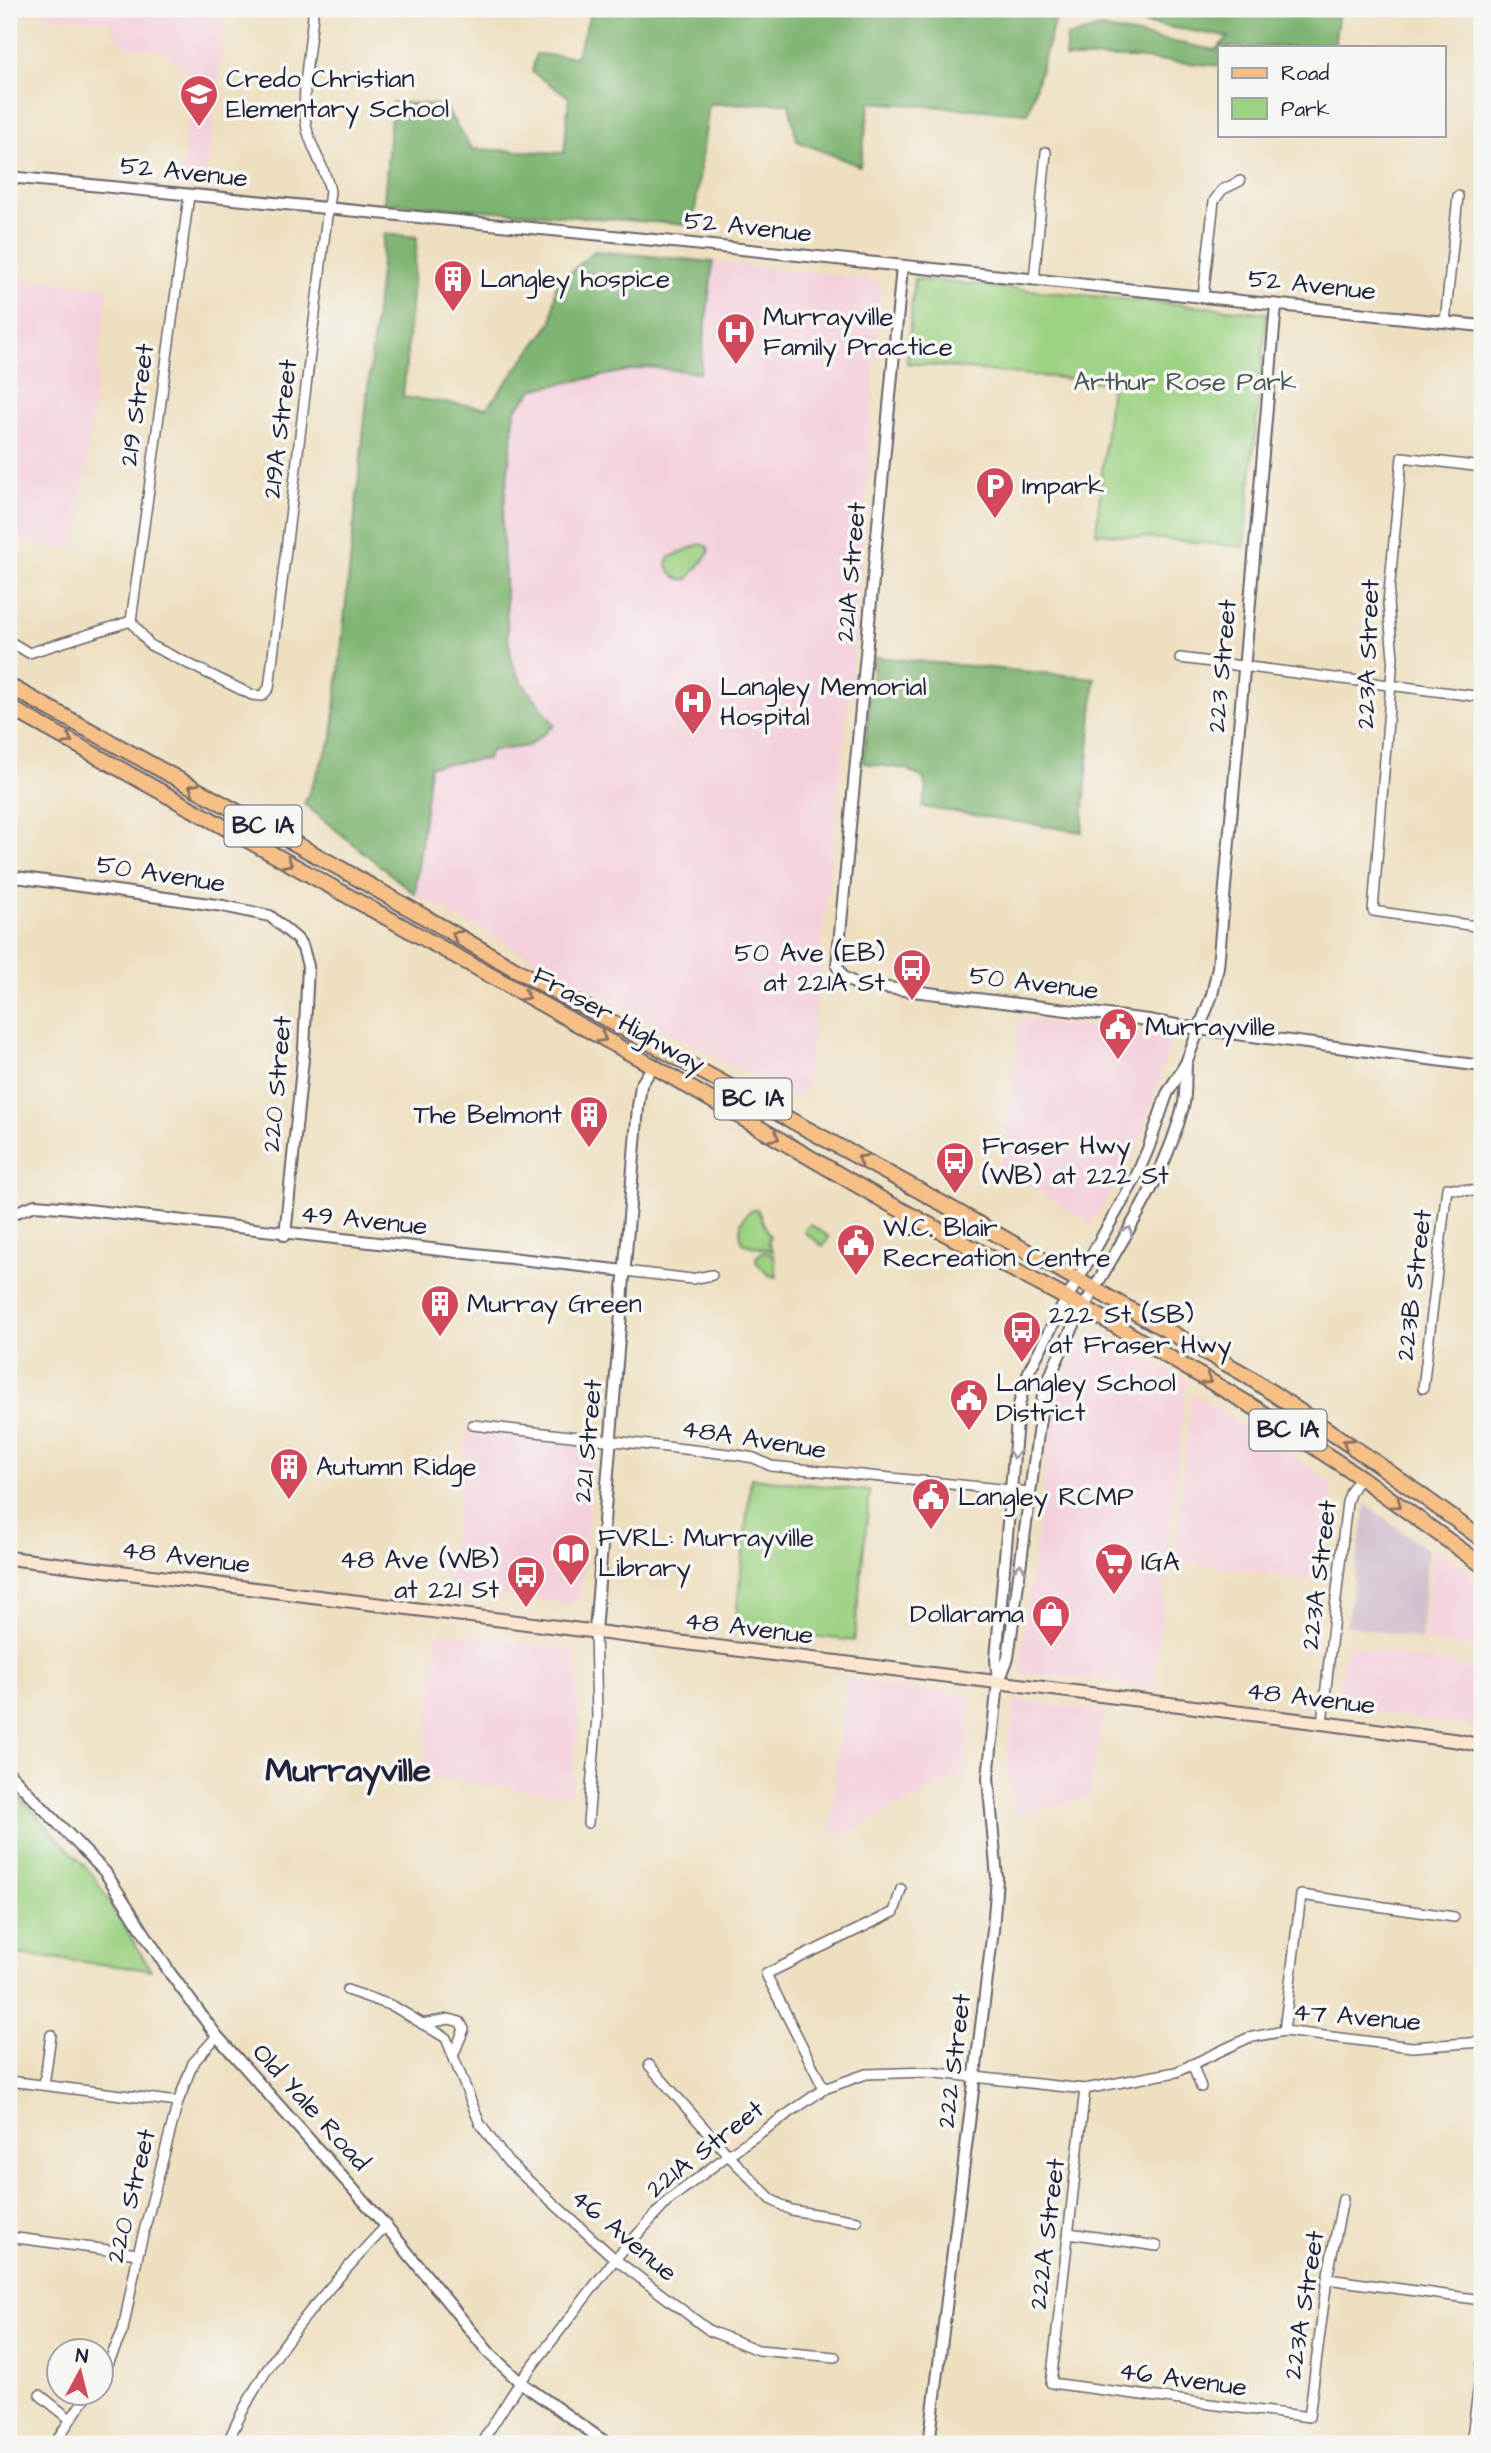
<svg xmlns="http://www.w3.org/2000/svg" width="1491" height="2453" font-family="'Architects Daughter',sans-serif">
	<rect width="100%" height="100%" fill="#f6f6f2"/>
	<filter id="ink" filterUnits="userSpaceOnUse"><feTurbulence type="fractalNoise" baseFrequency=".0143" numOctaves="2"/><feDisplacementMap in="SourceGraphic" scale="14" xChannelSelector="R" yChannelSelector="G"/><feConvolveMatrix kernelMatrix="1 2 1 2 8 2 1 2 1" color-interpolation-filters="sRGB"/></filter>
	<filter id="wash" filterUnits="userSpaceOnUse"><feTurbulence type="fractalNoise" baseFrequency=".00686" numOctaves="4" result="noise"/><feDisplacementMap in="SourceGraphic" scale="28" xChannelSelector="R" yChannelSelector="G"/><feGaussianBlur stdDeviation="1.57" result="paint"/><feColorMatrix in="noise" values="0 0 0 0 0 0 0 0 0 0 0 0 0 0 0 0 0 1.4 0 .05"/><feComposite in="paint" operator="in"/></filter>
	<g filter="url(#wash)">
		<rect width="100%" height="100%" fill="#eedfc0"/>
		<g fill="#f4cfdc">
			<path d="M43,9H224L219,78L205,181L181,179L193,76L163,51L122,45L107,21L42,15Z"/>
			<path d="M713,262L873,279L880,286L858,610L806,1091L795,1096L786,1095L415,894L430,765L487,759L491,751L528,746L555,725L520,679L512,661L508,638L502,523L515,410L534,389L647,367L700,373Z"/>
			<path d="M9,276L108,288L75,549L9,540Z"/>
			<path d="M1020,1019L1173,1036L1140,1142L1092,1223L1001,1170Z"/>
			<path d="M1090,1332H1099L1187,1380L1154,1686L1019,1672L1054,1403L1079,1345Z"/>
			<path d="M1192,1393L1332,1482L1323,1582L1174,1561Z"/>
			<path d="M467,1428L595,1443L581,1596L571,1603L447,1591Z"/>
			<path d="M1434,1547L1482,1582V1651L1425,1641Z"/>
			<path d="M439,1632L574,1649L580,1712L570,1795L422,1776Z"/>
			<path d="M1347,1645L1482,1671V1729L1347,1707L1338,1692Z"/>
			<path d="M845,1679L971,1697L966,1772L841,1836L830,1833Z"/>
			<path d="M1014,1700L1104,1711L1089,1797L1015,1816L1007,1761Z"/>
			<path d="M553,2430L583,2444H552Z"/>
		</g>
		<path fill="#d0bdcc" d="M1366,1505L1428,1550L1421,1639L1346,1625Z"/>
		<g fill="#9dd283" stroke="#607a5f" stroke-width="2">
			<path d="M914,279L1267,313L1244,547L1096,533L1111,383L907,363Z"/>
			<path d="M700,544L708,547L709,553L688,579C677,581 670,574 667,564L670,557Z"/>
			<path d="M757,1209L770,1237L768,1243L773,1251L744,1244C736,1231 741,1211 757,1209Z"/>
			<path d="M810,1224L829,1237L823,1246L804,1232Z"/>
			<path d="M763,1252L774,1255L777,1277L769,1275L756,1262L757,1256Z"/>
			<path d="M751,1478L870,1491L854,1641L735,1627Z"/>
			<path d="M9,1786L93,1875L151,1970L9,1953Z"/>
		</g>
		<g fill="#7eb471" stroke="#506b56" stroke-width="2">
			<path d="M592,9H1058L1028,113L870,102L860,166L797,141L789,103L709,104L693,225L384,203L392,102L444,106L472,149L564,153L569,97L532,72L536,54L576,57Z"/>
			<path d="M1134,9H1339L1334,47H1220V66L1132,58H1065L1067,37L1101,28L1215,50L1229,37L1144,23Z"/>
			<path d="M384,234L417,237L403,397L487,408L552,322L556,286L594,251L713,262L700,373L647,367L534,389L515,410L502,523L508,638L512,661L520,679L555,725L528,746L491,751L487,759L430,766L415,894L304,804L332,738Z"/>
			<path d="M874,657L1095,678L1082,832L922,807L927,790L923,778L906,769L863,763Z"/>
		</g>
	</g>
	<g filter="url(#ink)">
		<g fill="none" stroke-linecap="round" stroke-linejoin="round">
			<defs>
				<g id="minor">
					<path d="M1034,280L1046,152"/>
					<path d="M1203,297L1214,201L1222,190L1240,181"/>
					<path d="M1445,322L1458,196"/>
					<path d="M1482,467L1402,457L1388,603L1393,657L1373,911L1482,927"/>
					<path d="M131,621L150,645L252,695L262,696L269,688L330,191C326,169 312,151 307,129C300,96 310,50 313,15"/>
					<path d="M131,621L189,196"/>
					<path d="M9,641L29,653L131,621"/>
					<path d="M1180,658L1482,697"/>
					<path d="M625,1271L692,1279L712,1275"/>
					<path d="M1423,1388L1447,1188L1482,1192"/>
					<path d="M473,1425L737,1455L754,1458L771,1466L1030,1492"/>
					<path d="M1322,1723L1347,1502L1351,1491L1360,1477"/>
					<path d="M588,1823L597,1717L595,1631"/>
					<path d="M347,1990L393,2006L446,2038L480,2124L508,2162L615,2259L710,2331L758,2350L835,2357"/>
					<path d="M422,2024L449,2019L460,2022L464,2029L453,2056"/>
					<path d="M1284,2031L1301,1895L1454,1917"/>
					<path d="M1192,2064L1201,2087"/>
					<path d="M649,2065L728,2155L772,2200L791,2210L857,2221"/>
					<path d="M9,2081L178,2102"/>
					<path d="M44,2085L51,2035"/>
					<path d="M824,2089L766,1974L894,1912L901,1889"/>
					<path d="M1085,2089L1051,2383L1309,2417L1327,2279L1343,2199"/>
					<path d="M1069,2233L1157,2246"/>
					<path d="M9,2237L138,2254"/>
					<path d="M1327,2279L1482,2300"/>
					<path d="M102,2374L108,2364L123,2330L138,2254L178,2102L193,2063L217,2036"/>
					<path d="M40,2395L70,2419"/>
					<path d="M54,2444L88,2394"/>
					<path d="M227,2444C265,2356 321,2296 386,2226"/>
					<path d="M483,2444L485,2437L520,2382L615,2259L669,2200L728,2155L824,2089L866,2074L928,2072L1085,2089L1176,2072L1248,2038L1284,2031L1412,2047L1482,2042"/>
					<path d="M1471,2444L1482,2361"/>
				</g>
				<g id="tertiary">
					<path d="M9,177L654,240L1482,326"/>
					<path d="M902,267L837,966L843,977L856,984L1148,1020L1199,1029L1482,1066"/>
					<path d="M9,876L223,906L270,916L297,939L303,948L308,966L304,1049L285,1235"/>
					<path d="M9,1215L35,1205L61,1207L625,1271"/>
					<path d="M595,1631L638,1107L641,1085L653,1066"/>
					<path d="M999,1681L1008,1658L1043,1396C1077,1293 1158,1210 1184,1103C1186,1092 1185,1078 1186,1066"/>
					<path d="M9,1773L105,1872L170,1973L217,2036L386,2226L490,2354L520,2382L608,2444"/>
					<path d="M929,2444L993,1930L997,1878L988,1778L998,1682L996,1659L1018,1410L1023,1389L1030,1369L1060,1311L1136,1177L1148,1149L1167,1094L1186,1063L1212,995L1218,967L1276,305"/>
				</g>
				<path id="secondary" d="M9,1558L1322,1723L1460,1741L1482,1746"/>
				<g id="primary">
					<path d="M9,686L343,870L515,969L922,1192L1246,1375L1375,1462L1482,1539"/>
					<path d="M9,707L653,1066L888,1203L1085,1308L1252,1406L1360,1477L1482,1565"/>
				</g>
			</defs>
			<use href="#minor" stroke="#69646a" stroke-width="12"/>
			<use href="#tertiary" stroke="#69646a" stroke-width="14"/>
			<use href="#secondary" stroke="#69646a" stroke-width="16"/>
			<use href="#primary" stroke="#69646a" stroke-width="18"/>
			<use href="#minor" stroke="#fff" stroke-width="9"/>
			<use href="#tertiary" stroke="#fff" stroke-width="10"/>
			<use href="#secondary" stroke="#fbe5cf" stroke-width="12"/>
			<use href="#primary" stroke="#f5bf86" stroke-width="14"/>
		</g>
		<defs><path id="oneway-chevron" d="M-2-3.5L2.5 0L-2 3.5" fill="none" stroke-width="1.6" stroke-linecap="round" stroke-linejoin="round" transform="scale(1.75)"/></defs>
		<g stroke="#8c7060">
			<use href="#oneway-chevron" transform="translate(68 740) rotate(29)"/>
			<use href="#oneway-chevron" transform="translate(193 788) rotate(-151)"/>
			<use href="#oneway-chevron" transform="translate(288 863) rotate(29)"/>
			<use href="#oneway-chevron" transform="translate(456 935) rotate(-150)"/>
			<use href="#oneway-chevron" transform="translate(525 996) rotate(29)"/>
			<use href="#oneway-chevron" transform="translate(602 1038) rotate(29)"/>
			<use href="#oneway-chevron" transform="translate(775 1137) rotate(30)"/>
			<use href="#oneway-chevron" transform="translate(862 1159) rotate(-151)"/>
			<use href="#oneway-chevron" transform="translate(1207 1380) rotate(31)"/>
			<use href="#oneway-chevron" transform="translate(1347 1443) rotate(-146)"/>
			<use href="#oneway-chevron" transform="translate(1397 1504) rotate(36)"/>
		</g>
		<g stroke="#9c9ca7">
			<use href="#oneway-chevron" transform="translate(1128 1231) rotate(-61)"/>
			<use href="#oneway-chevron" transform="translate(1014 1454) rotate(96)"/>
			<use href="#oneway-chevron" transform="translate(1020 1568) rotate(-83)"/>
		</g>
	</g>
	<defs>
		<symbol id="school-pin" viewBox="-11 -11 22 30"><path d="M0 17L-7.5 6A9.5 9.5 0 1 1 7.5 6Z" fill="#d1495b" stroke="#f6f6f2"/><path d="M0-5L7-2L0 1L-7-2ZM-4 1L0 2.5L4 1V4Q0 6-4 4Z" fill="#fff"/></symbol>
		<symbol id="building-pin" viewBox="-11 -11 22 30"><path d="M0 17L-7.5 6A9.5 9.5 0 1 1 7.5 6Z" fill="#d1495b" stroke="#f6f6f2"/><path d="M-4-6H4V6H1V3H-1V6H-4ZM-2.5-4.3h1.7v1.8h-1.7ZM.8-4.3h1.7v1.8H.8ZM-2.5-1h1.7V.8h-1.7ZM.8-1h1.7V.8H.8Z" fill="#fff"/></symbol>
		<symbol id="hospital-pin" viewBox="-11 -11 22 30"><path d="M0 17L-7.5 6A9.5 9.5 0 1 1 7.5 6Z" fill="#d1495b" stroke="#f6f6f2"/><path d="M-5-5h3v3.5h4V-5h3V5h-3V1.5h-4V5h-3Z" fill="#fff"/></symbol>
		<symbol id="parking-pin" viewBox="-11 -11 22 30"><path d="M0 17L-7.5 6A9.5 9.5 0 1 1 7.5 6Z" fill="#d1495b" stroke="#f6f6f2"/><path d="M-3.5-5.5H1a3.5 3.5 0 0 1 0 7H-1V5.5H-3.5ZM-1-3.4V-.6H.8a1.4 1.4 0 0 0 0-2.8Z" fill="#fff"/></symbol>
		<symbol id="bus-pin" viewBox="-11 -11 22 30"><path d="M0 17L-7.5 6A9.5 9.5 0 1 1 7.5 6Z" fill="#d1495b" stroke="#f6f6f2"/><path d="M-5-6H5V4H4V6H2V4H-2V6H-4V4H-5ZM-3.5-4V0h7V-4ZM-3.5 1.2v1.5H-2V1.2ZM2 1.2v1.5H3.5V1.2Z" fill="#fff"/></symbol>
		<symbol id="civic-pin" viewBox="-11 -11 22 30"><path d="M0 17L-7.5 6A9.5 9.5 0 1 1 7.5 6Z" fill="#d1495b" stroke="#f6f6f2"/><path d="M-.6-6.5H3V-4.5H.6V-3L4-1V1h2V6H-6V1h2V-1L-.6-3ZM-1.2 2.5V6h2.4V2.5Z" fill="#fff"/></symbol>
		<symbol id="library-pin" viewBox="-11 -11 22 30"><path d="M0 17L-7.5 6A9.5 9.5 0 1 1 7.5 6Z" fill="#d1495b" stroke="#f6f6f2"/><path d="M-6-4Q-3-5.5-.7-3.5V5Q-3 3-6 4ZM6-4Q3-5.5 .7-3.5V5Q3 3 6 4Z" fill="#fff"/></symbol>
		<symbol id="supermarket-pin" viewBox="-11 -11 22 30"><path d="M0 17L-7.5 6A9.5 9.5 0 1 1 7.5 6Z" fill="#d1495b" stroke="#f6f6f2"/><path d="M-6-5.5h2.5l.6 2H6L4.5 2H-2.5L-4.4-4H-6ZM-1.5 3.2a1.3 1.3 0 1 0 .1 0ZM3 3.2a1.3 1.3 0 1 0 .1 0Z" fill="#fff"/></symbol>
		<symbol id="shop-pin" viewBox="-11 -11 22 30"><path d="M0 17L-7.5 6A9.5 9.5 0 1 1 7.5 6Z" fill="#d1495b" stroke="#f6f6f2"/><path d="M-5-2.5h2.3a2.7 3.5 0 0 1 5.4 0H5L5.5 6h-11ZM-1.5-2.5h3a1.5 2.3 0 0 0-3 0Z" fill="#fff"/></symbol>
	</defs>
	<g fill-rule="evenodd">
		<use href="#school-pin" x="177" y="72" width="44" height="60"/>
		<use href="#building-pin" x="431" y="257" width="44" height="60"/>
		<use href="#hospital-pin" x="714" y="310" width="44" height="60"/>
		<use href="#parking-pin" x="973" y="464" width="44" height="60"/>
		<use href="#hospital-pin" x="671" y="680" width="44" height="60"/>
		<use href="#bus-pin" x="890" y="946" width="44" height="60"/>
		<use href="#civic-pin" x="1096" y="1005" width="44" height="60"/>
		<use href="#building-pin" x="567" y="1093" width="44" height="60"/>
		<use href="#bus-pin" x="933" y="1139" width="44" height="60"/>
		<use href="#civic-pin" x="834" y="1221" width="44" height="60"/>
		<use href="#building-pin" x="418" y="1282" width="44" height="60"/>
		<use href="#bus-pin" x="1000" y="1308" width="44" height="60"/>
		<use href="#civic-pin" x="947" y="1376" width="44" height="60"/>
		<use href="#building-pin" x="267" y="1445" width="44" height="60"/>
		<use href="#civic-pin" x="909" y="1475" width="44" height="60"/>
		<use href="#library-pin" x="549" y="1531" width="44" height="60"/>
		<use href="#supermarket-pin" x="1092" y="1540" width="44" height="60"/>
		<use href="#bus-pin" x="504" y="1553" width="44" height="60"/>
		<use href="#shop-pin" x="1029" y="1592" width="44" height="60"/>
	</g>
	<g text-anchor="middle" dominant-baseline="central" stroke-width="7" stroke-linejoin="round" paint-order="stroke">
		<g fill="#f6f6f2" stroke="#626272" stroke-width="2">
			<rect x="224.5" y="805.5" width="77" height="41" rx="5"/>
			<rect x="714.5" y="1078.5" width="77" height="41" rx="5"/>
			<rect x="1249.5" y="1409.5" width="77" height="41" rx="5"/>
		</g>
		<g font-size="24" font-weight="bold" fill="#22223b">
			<text x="263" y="826">BC 1A</text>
			<text x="753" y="1099">BC 1A</text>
			<text x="1288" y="1430">BC 1A</text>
		</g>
		<g font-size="26" fill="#22223b" stroke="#f6f6f2" text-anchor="start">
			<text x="226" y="79">Credo Christian<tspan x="226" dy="30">Elementary School</tspan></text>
			<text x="480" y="279">Langley hospice</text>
			<text x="763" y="317">Murrayville<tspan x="763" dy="30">Family Practice</tspan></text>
			<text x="1022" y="486">Impark</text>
			<text x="720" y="687">Langley Memorial<tspan x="720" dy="30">Hospital</tspan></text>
			<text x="885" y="953" text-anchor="end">50 Ave (EB)<tspan x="885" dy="30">at 221A St</tspan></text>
			<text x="1145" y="1027">Murrayville</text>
			<text x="562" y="1115" text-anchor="end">The Belmont</text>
			<text x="982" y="1146">Fraser Hwy<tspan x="982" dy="30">(WB) at 222 St</tspan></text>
			<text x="883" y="1228">W.C. Blair<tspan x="883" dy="30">Recreation Centre</tspan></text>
			<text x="467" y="1304">Murray Green</text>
			<text x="1049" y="1315">222 St (SB)<tspan x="1049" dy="30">at Fraser Hwy</tspan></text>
			<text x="996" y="1383">Langley School<tspan x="996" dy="30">District</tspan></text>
			<text x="316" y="1467">Autumn Ridge</text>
			<text x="958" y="1497">Langley RCMP</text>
			<text x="598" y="1538">FVRL: Murrayville<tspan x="598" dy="30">Library</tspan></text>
			<text x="499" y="1560" text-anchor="end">48 Ave (WB)<tspan x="499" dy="30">at 221 St</tspan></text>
			<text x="1141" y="1562">IGA</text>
			<text x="1024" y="1614" text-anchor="end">Dollarama</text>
		</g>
		<g font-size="26" fill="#22223b" stroke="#f6f6f2">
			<text transform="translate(184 172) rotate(6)">52 Avenue</text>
			<text transform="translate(748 227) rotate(6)">52 Avenue</text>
			<text transform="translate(1312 285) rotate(6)">52 Avenue</text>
			<text transform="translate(137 405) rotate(-82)">219 Street</text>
			<text transform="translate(280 429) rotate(-83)">219A Street</text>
			<text transform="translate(851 572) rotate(-85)">221A Street</text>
			<text transform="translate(1368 654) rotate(-88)">223A Street</text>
			<text transform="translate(1222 666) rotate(-85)">223 Street</text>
			<text transform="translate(161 874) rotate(9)">50 Avenue</text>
			<text transform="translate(1034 983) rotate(7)">50 Avenue</text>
			<text transform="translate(619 1020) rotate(29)">Fraser Highway</text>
			<text transform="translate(277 1084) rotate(-85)">220 Street</text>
			<text transform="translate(364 1220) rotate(6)">49 Avenue</text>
			<text transform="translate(1414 1285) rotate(-83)">223B Street</text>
			<text transform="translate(754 1439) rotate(9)">48A Avenue</text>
			<text transform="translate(588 1441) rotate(-85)">221 Street</text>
			<text transform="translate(186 1557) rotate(7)">48 Avenue</text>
			<text transform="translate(1319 1575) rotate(-83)">223A Street</text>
			<text transform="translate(749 1628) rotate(7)">48 Avenue</text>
			<text transform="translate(1311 1698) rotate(7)">48 Avenue</text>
			<text transform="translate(1357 2017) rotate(5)">47 Avenue</text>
			<text transform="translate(954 2061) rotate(-83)">222 Street</text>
			<text transform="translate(311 2107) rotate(48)">Old Yale Road</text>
			<text transform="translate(705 2149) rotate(-38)">221A Street</text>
			<text transform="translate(131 2196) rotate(-76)">220 Street</text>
			<text transform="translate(1047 2234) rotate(-83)">222A Street</text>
			<text transform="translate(624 2235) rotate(40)">46 Avenue</text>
			<text transform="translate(1304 2305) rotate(-81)">223A Street</text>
			<text transform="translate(1183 2379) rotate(8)">46 Avenue</text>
		</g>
		<g font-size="26" fill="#475751" stroke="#f6f6f2">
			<text x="1185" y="382">Arthur Rose Park</text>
		</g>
		<g font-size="33" font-weight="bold" fill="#22223b" stroke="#f6f6f2">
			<text x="348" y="1771">Murrayville</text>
		</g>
	</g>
	<rect width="1491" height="2453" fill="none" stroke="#f6f6f2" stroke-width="35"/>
	<rect x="1218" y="46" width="228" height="91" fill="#f6f6f2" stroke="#a1a1a9" stroke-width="2"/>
	<rect x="1232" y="68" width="35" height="10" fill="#f5bf86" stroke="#a1a1a9" stroke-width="2"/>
	<text x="1281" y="80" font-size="21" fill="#22223b">Road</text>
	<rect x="1232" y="98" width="35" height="21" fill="#9dd283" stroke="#a1a1a9" stroke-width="2"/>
	<text x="1281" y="116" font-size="21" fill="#22223b">Park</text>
	<g transform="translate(80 2372) rotate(7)"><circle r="33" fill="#f6f6f2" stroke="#a1a1a9" stroke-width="2"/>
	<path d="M0-5L12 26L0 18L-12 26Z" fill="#d1495b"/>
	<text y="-10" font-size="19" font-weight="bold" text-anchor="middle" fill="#22223b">N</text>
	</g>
</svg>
